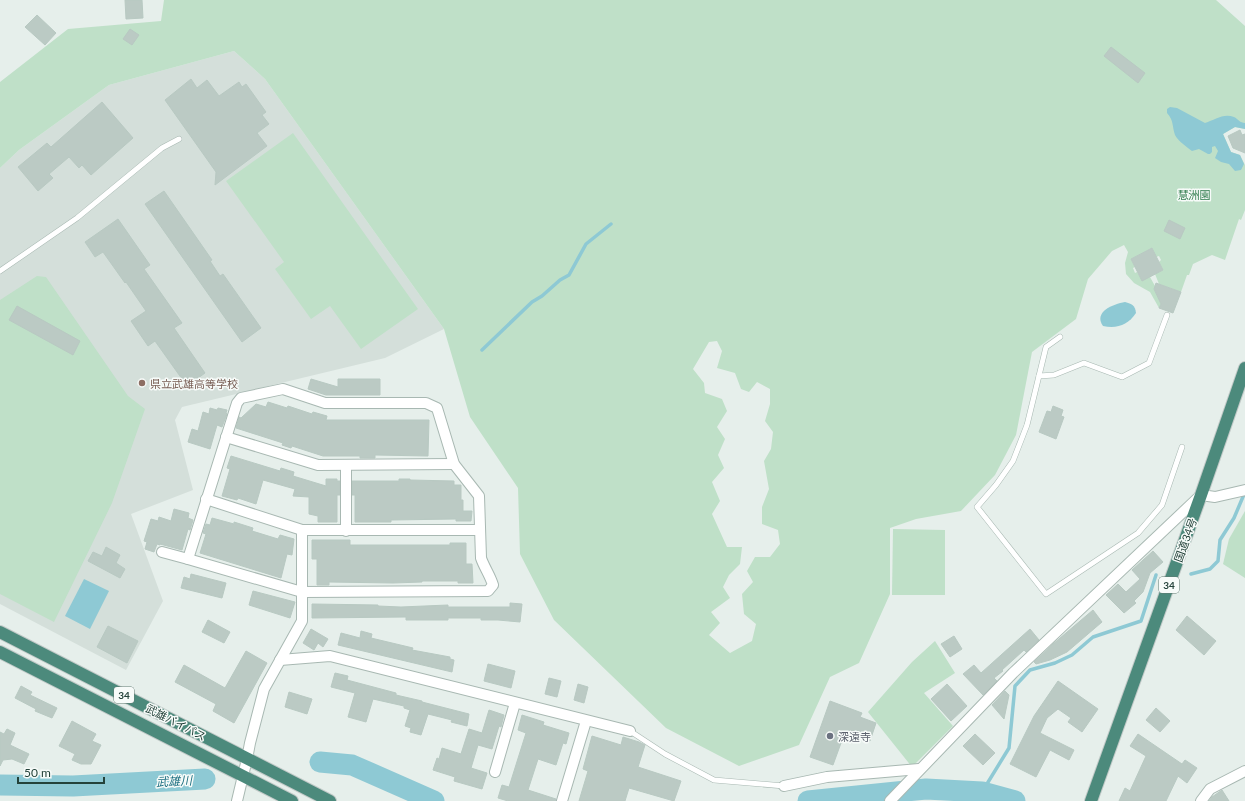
<svg xmlns="http://www.w3.org/2000/svg" width="1245" height="801" font-family="Lato,'Noto Sans JP',sans-serif">
	<rect width="100%" height="100%" fill="#e6efeb"/>
	<path fill="#d4dfda" d="M234,51L265,79L444,329L385,358L182,407L175,420L193,490L131,514L163,601L126,670L0,604V168L19,150L109,85Z"/>
	<g fill="#bfe0c8" fill-rule="evenodd">
		<path d="M164,0H1216L1245,26V129L1235,127L1223,134L1231,152L1240,155L1245,165V210L1241,220L1239,219L1225,260L1212,255L1193,264L1189,275H1187L1181,292L1159,284L1155,274L1163,270L1159,262L1161,260L1159,256L1156,257L1152,248L1131,259L1135,267L1133,268L1135,273L1137,272L1142,280L1150,277L1155,286L1154,289L1161,304L1159,308L1150,292L1134,283L1126,274L1125,263L1128,252L1124,245L1112,251L1088,279L1076,319L1032,352L1016,435L995,475L961,511L916,519L890,528V594L859,663L830,677L799,745L739,766L666,728L554,620L520,554L518,488L470,417L444,329L265,79L234,51L109,85L19,150L0,168V82L68,29L161,21ZM717,341L722,351L717,368L735,373L741,389L749,392L757,382L770,389V404L765,421L773,432L771,449L764,461L769,489L762,507V524L778,530L780,544L770,557H755L747,571L753,582L742,594L744,614L756,624L752,641L730,653L709,635L720,623L711,612L730,598L723,587L729,575L740,564L742,547H727L712,514L720,501L712,482L724,468L718,455L725,439L717,427L727,411L722,399L705,393L704,383L693,369L709,342Z"/>
		<path d="M293,133L418,309L361,349L330,306L311,319L275,269L284,262L226,181Z"/>
		<path d="M37,276L46,277L128,396L145,409L112,503L54,622L0,594V300Z"/>
		<path d="M1245,511V578L1223,564L1229,539Z"/>
		<path d="M893,529L945,530V595H892Z"/>
		<path d="M935,641L955,673L924,693L953,726L912,767L868,712L912,662Z"/>
	</g>
	<g fill="#8ec9d4">
		<path d="M1170,107L1177,108L1205,123C1215,120 1223,113 1234,117C1238,119 1240,123 1245,123V129L1235,127L1223,134L1231,152L1240,155L1244,164L1241,170L1235,171L1229,164L1221,162L1215,158L1218,151L1215,146L1212,147V152L1210,154H1208L1199,149L1192,151C1187,147 1178,141 1175,135C1172,126 1174,121 1167,113V109Z"/>
		<path d="M1125,302C1132,304 1135,305 1136,313C1128,325 1117,329 1103,326C1093,312 1113,304 1125,302Z"/>
		<path d="M84,579L109,591L90,629L65,616Z"/>
	</g>
	<g fill="none" stroke-linecap="round" stroke-linejoin="round">
		<g stroke="#8ec9d4" stroke-width="3.5">
			<path d="M482,350L532,302L542,296L560,280L569,275L586,244L611,224"/>
			<path d="M1191,574L1210,569L1218,561L1220,540L1234,518L1245,492"/>
			<path d="M982,792L1009,748L1015,686L1030,670L1055,663L1072,655L1093,637L1141,621L1156,575"/>
		</g>
		<g stroke="#8ec9d4" stroke-width="21">
			<path d="M320,762L352,765L434,801"/>
			<path d="M0,785L73,786L205,779"/>
			<path d="M808,801L926,789L982,792L1015,801"/>
		</g>
	</g>
	<g fill="#bbcac4" stroke="#b8c9c2">
		<path d="M125,0H142L143,18L126,19Z"/>
		<path d="M37,15L56,33L45,45L25,27Z"/>
		<path d="M130,29L139,35L132,45L123,39Z"/>
		<path d="M1111,47L1145,73L1138,83L1104,56Z"/>
		<path d="M191,79L197,88L207,80L219,96L239,82L242,87L246,84L266,112L262,115L269,124L257,133L267,146L215,185L216,172L165,100Z"/>
		<path d="M102,102L133,138L91,175L82,165L79,168L69,157L49,174L53,178L38,191L18,167L47,143L51,147Z"/>
		<path d="M1240,130L1242,135L1245,134V153L1233,148L1228,136Z"/>
		<path d="M164,191L212,260L210,261L220,276L223,274L261,328L242,342L145,204Z"/>
		<path d="M118,219L150,265L144,269L182,323L174,328L205,373L187,386L155,341L148,346L131,321L146,311L126,282L125,283L103,252L95,257L85,242Z"/>
		<path d="M1169,220L1185,228L1180,239L1164,231Z"/>
		<path d="M1152,248L1163,270L1142,281L1131,259Z"/>
		<path d="M1156,283L1181,292L1173,313L1159,308L1161,304L1154,289Z"/>
		<path d="M17,306L80,341L73,355L9,320Z"/>
		<path d="M311,379L338,387V379H380V395H326L308,389Z"/>
		<path d="M268,402L287,408L288,406L312,414L313,412L327,416L326,420H429L428,456L375,455V458H360V456H323L292,446L291,448L282,445L283,443L236,428L239,417L241,418L256,404L266,407Z"/>
		<path d="M1053,406L1063,410L1061,416L1064,417L1056,439L1039,432L1047,411L1051,412Z"/>
		<path d="M210,408L217,410L218,408L227,410L226,413L227,414L222,427L217,425L210,449L188,442L192,429L198,431L203,412L209,414Z"/>
		<path d="M231,456L280,471L281,468L294,472L293,476L326,486V479H337V481H340V495H337V522H318V516L309,514V497L293,496L295,489L263,480L256,504L238,498L237,500L222,496L230,469L227,468Z"/>
		<path d="M399,479H410V480L454,481V485H461V500H463V511H472L471,521H456V519L391,520V522H355V495H352V481H399Z"/>
		<path d="M174,509L189,513L188,518L193,520L190,530L188,529L182,550L160,544V545L157,544L154,552L145,549L147,542L144,541L151,519L158,521L159,517L171,521Z"/>
		<path d="M212,518L234,524V522L253,528L252,531L278,539L280,535L294,539L292,555L287,554L281,578L200,553L206,534L203,533L206,524L210,525Z"/>
		<path d="M312,540H350V545H450V543H466V564H472L473,583H458V581H422V582L393,583L329,582V585H317V559H312Z"/>
		<path d="M106,547L120,555L116,563L125,569L120,578L88,561L93,552L102,556Z"/>
		<path d="M1153,551L1163,562L1150,573L1143,592L1134,601L1136,603L1124,613L1106,595L1118,584L1126,592L1140,579L1132,570Z"/>
		<path d="M191,574L226,583L222,598L181,588L184,577L190,579Z"/>
		<path d="M253,591L295,602L290,618L249,605Z"/>
		<path d="M510,603L522,604L520,622L498,620H481V618H448V620H406V617L312,618V604L378,605V606L401,607L448,605V607H510Z"/>
		<path d="M1093,610L1102,622L1067,652L1050,660L1036,664L1034,662L1053,644Z"/>
		<path d="M1187,616L1216,641L1204,655L1176,630Z"/>
		<path d="M208,620L230,632L224,643L202,632Z"/>
		<path d="M108,626L138,641L127,663L97,647Z"/>
		<path d="M311,629L328,639L323,647L318,643L314,650L303,643Z"/>
		<path d="M1030,629L1039,640L1026,652L1024,650L1002,670L1003,671L994,678L997,681L983,695L963,674L974,665L981,673Z"/>
		<path d="M361,631L372,634L371,638L413,648L412,650L450,657V659L454,660L452,672L338,645L341,633L360,638Z"/>
		<path d="M954,636L962,649L950,657L941,644Z"/>
		<path d="M246,651L267,663L234,723L213,711L216,704L175,682L184,665L225,688Z"/>
		<path d="M488,664L515,671L511,688L484,681Z"/>
		<path d="M335,673L348,676L347,680L396,693V695L422,701V702L469,714L467,726L451,722L452,720L428,714L421,735L410,732L411,728L405,726L410,710L404,708V706L373,699L366,722L348,717L355,693L331,687Z"/>
		<path d="M549,678L561,681L557,697L545,694Z"/>
		<path d="M1058,681L1098,709L1082,732L1068,722L1071,718L1058,709L1047,718L1040,733L1074,750L1069,760L1050,750L1036,777L1010,764L1034,716Z"/>
		<path d="M578,684L588,687L584,703L574,700Z"/>
		<path d="M947,684L967,706L951,721L931,699Z"/>
		<path d="M21,686L32,692L30,695L57,708L52,718L35,711L36,709L15,698Z"/>
		<path d="M1005,691L1009,695L1004,719L992,705Z"/>
		<path d="M289,692L312,699L307,714L285,707Z"/>
		<path d="M830,701L862,713L860,717L876,723L870,741L845,732L833,765L810,757Z"/>
		<path d="M1156,708L1170,721L1160,732L1146,720Z"/>
		<path d="M489,710L504,715L501,727L499,726L492,749L478,745L471,768L487,773L482,789L454,781L455,777L433,770L437,758L439,759L442,748L461,754L469,729L482,733Z"/>
		<path d="M522,715L544,722L543,725L569,733L566,744L563,743L556,765L538,759L528,790L556,799V801H508L498,798L502,785L509,787L526,733L518,730Z"/>
		<path d="M72,721L96,734L92,741L101,745L91,764H81L72,760L75,754L59,746Z"/>
		<path d="M7,729L15,733L10,745L29,754L24,764L12,759L3,760L0,766V732L4,734Z"/>
		<path d="M975,734L995,753L983,765L963,746Z"/>
		<path d="M1138,734L1182,764L1185,760L1197,768L1187,783L1178,776L1166,801H1119L1125,788L1130,791L1146,756L1130,746Z"/>
		<path d="M592,736L621,745L623,737L639,742L645,745L638,767L681,781L674,801L629,788L625,801H579L588,771L583,769Z"/>
		<path d="M1222,790L1229,801H1209L1212,797Z"/>
	</g>
	<g fill="none" stroke-linecap="round" stroke-linejoin="round">
		<defs>
			<g id="service">
				<path d="M0,271L77,218L162,148L179,139"/>
				<path d="M1060,337L1046,347L1027,425L1013,461L996,485L977,507L1046,594L1138,533L1162,505L1182,447"/>
				<path d="M1039,376L1054,375L1084,363L1122,377L1149,363L1167,315"/>
				<path d="M630,731L665,754L714,780L784,786"/>
			</g>
			<g id="minor">
				<path d="M283,389L325,403H426L437,408L454,464L479,496L481,558C484,567 490,575 493,585L488,591L302,592L188,559L237,403L241,398Z"/>
				<path d="M226,437L318,465L454,464"/>
				<path d="M346,465V531"/>
				<path d="M206,499L302,530H480"/>
				<path d="M162,552L188,559"/>
				<path d="M280,660L330,656L630,731"/>
				<path d="M495,772L515,703"/>
				<path d="M784,786L827,777L919,769"/>
				<path d="M237,801L247,759L250,743L264,689L302,621V530"/>
				<path d="M562,801L586,721"/>
				<path d="M890,801L1013,673L1201,495L1215,497L1245,490"/>
				<path d="M1201,801L1210,789L1245,771"/>
			</g>
			<g id="trunk">
				<path d="M0,632L330,801"/>
				<path d="M0,652L292,801"/>
				<path d="M1091,801L1201,495L1245,368"/>
			</g>
		</defs>
		<use href="#service" stroke="#a8b8b2" stroke-width="6"/>
		<use href="#minor" stroke="#a8b8b2" stroke-width="12"/>
		<use href="#trunk" stroke="#c2cac8" stroke-width="14"/>
		<use href="#service" stroke="#fff" stroke-width="5"/>
		<use href="#minor" stroke="#fff" stroke-width="10"/>
		<use href="#trunk" stroke="#4c8a7c" stroke-width="12"/>
	</g>
	<circle fill="#8d6e63" stroke="#f7fbf9" stroke-width="1.5" cx="142" cy="383" r="4"/>
	<circle fill="#6b7280" stroke="#f7fbf9" stroke-width="1.5" cx="830" cy="736" r="4"/>
	<g text-anchor="middle" dominant-baseline="central" stroke-width="3" stroke-linejoin="round" paint-order="stroke">
		<g fill="#f7fbf9" stroke="#637a73" stroke-width="1">
			<rect x="1159" y="577" width="20" height="16" rx="3"/>
			<rect x="114" y="687" width="20" height="16" rx="3"/>
		</g>
		<g font-size="10" font-weight="bold" fill="#24423a">
			<text x="1169" y="585">34</text>
			<text x="124" y="695">34</text>
		</g>
		<g font-size="11" fill="#2d7a4b" stroke="#f7fbf9">
			<text x="1194" y="194">慧洲園</text>
		</g>
		<g font-size="11" fill="#785e54" stroke="#f7fbf9" text-anchor="start">
			<text x="150" y="383">県立武雄高等学校</text>
		</g>
		<g font-size="11" fill="#24423a" stroke="#f7fbf9">
			<text transform="translate(1185 540) rotate(-70)">国道34号</text>
			<text transform="translate(176 722) rotate(27)">武雄バイパス</text>
		</g>
		<g font-size="11" fill="#5b616d" stroke="#f7fbf9" text-anchor="start">
			<text x="838" y="736">深遠寺</text>
		</g>
		<g font-size="12" font-style="italic" fill="#1c6f80" stroke="#f7fbf9">
			<text transform="translate(174 781) rotate(-3)">武雄川</text>
		</g>
	</g>
	<path d="M18 777v6h86v-6" fill="none" stroke="#24423a" stroke-width="2"/>
	<text x="24" y="777" font-size="12" fill="#24423a" stroke="#f7fbf9" stroke-width="3" paint-order="stroke">50 m</text>
</svg>
